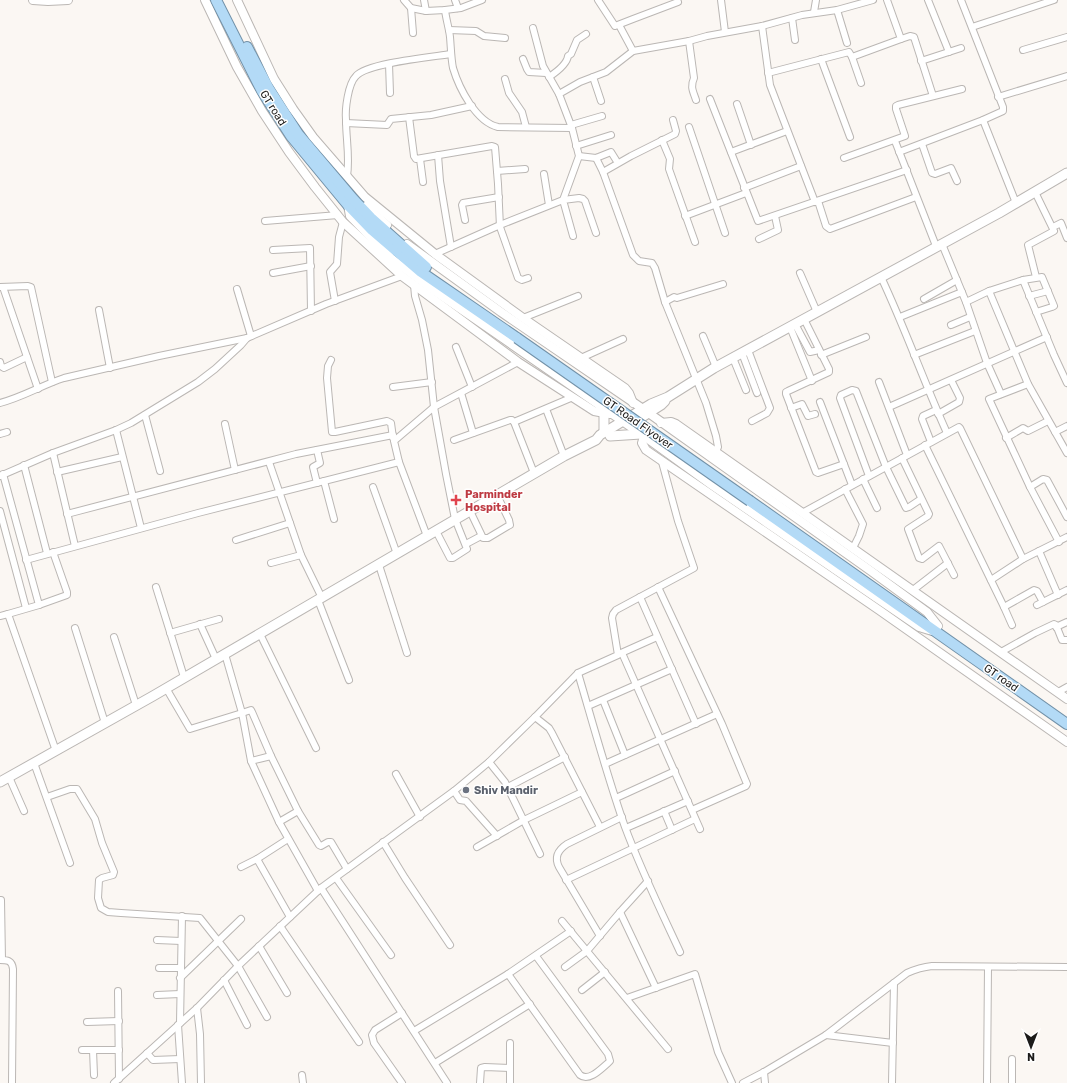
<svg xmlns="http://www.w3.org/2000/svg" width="1067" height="1083" font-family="Rubik,sans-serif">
	<rect width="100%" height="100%" fill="#fbf7f3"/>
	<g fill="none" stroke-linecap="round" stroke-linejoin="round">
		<defs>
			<g id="minor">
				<path d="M404,0L411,8L426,11L445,10L461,8L482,0"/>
				<path d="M424,0L426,11"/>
				<path d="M455,0L458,8"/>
				<path d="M598,0L615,26L633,19L678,2"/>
				<path d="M721,0L725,32"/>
				<path d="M928,0L949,52"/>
				<path d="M411,8L413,33"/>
				<path d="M445,10C446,19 449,28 450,37C451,48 451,58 453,68C459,88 476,122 498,127L572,128"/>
				<path d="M837,10L847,43"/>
				<path d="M814,12L816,0"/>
				<path d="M792,18L795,40"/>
				<path d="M619,25L633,51"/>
				<path d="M762,26L770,85L815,202"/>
				<path d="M972,27L1054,0"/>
				<path d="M533,28L543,66L559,94"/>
				<path d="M449,30L476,31L484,36L505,38"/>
				<path d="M901,39L910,36L914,37L933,96"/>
				<path d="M689,41L694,78C690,87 693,91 696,100"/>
				<path d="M1023,50L1067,37"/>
				<path d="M852,57L901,39L887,0"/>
				<path d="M523,59L527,69L529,72L546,73"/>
				<path d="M821,59L850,137"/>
				<path d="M921,61L961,48"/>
				<path d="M389,64L390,93"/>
				<path d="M768,73L849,52L852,57L861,83"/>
				<path d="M549,77C555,73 567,64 568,56L571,54L577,40L586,34"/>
				<path d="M593,77L601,101"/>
				<path d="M505,79L509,93L522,112L526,127"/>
				<path d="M998,97L1067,76"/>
				<path d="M710,99L758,221L907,170"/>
				<path d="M737,104L751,145"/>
				<path d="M409,117L414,156L416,159L492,146L495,147L498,184L500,227L518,278L522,280L528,278"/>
				<path d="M983,120L1016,203"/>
				<path d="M346,123L387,125L391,119L431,115L472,106"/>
				<path d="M571,125L602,116"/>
				<path d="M689,127L725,233"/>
				<path d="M662,140L670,159L669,169L695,242"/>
				<path d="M895,141L936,246"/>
				<path d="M922,144L932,173L935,174L951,168L957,181"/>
				<path d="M576,146L611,135"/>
				<path d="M731,152L787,131"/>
				<path d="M899,152L983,120L1003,111V107L961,0"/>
				<path d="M438,155L440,181L451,247"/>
				<path d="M579,156L596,158L611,152L616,160"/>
				<path d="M596,158L603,172L633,255L639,261L652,263L655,268L665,302L706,403L716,436L718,447L716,452"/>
				<path d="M844,158L905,136L896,109V106L898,105L962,89"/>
				<path d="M420,159L423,182"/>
				<path d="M497,171L525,169"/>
				<path d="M603,172L631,156L675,134L676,131L673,120"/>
				<path d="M544,174L549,205"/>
				<path d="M347,176C350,157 346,139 346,120C345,109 348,84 356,76C367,63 432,57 451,54"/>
				<path d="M744,188L801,166"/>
				<path d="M1035,192L1054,231L1028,245L1036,277"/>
				<path d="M818,201L826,226L830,229L916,197"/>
				<path d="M685,216L746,193"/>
				<path d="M465,220L462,205L463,203L499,197"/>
				<path d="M265,221L338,215"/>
				<path d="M1053,227L1061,223L1067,238"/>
				<path d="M573,236L563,200L579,198L583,199L585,201L596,233"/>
				<path d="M759,239L778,230L775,216"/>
				<path d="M942,244L966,302L989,291L1028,384L1067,453"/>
				<path d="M273,250L310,248L311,311"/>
				<path d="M435,254L500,225L563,200L579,156L572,128L559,94L580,82L606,72L633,51L689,41L707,36L762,26L802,15L837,10L873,0"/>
				<path d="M273,273L311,266"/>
				<path d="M800,273L817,312"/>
				<path d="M881,277C905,328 924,382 947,433"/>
				<path d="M1023,280L1054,355L1067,383"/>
				<path d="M414,285L415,296L422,320L428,350L434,407L446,474L455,519L467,549L453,558H450L436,531"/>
				<path d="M0,287L28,286L31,287L52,382"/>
				<path d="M3,287L38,389"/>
				<path d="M237,289L251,336"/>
				<path d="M989,291L1023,280L1042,277L1054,306L1052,307L1036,312"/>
				<path d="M1029,296L1048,291"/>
				<path d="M924,299L957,280"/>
				<path d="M335,301L330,272L337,264L339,237L343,222"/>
				<path d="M665,302L674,297L677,298L723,284"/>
				<path d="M966,302L987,363L1001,394"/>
				<path d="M99,310L110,368"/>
				<path d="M900,317L962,292"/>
				<path d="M523,318L578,296"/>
				<path d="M804,319L829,369V372L788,391L786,392V394L816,472L818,473L844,464"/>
				<path d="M795,324L810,352L819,350"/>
				<path d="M951,325L970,317"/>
				<path d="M790,327L812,381"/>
				<path d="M703,336L716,367"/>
				<path d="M456,347L472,387"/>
				<path d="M748,350L770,408L767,413L752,421"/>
				<path d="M742,353L757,393"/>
				<path d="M821,355L866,337"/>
				<path d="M914,355L975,331"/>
				<path d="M581,358L623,339"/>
				<path d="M733,358L746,390"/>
				<path d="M331,360L328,366L327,378L332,432H335L387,421L391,423L393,438"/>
				<path d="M0,362L1,366L4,368L27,357"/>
				<path d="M879,382L907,455"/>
				<path d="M1028,384L989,399L1030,487L1059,542"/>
				<path d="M393,387L432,382"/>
				<path d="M461,393L473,433"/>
				<path d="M820,402L852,485"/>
				<path d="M0,403C23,397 42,385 64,378L159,356L247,338"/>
				<path d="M889,407L1047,337"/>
				<path d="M791,408L802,404L808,416L815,414"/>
				<path d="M546,409L564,456"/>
				<path d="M938,414L959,402L960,398L951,380"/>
				<path d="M145,415L160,471"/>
				<path d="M514,422L534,473"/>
				<path d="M225,424L235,470"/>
				<path d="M116,430L141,528"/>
				<path d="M1055,432L1067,426"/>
				<path d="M0,434L7,432"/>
				<path d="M1006,438L1023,428L1028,431L1048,421"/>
				<path d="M454,440L510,420H512L514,422L573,397"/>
				<path d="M931,442L922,419L923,416L936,410"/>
				<path d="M925,445L1004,607L1012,625"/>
				<path d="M317,450L320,463L313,467L317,483"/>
				<path d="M53,453L75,546"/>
				<path d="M902,458L929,514L928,516L908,529L919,558L922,559L939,546L954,575"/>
				<path d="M269,462L301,555L322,598"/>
				<path d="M24,465L47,553"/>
				<path d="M57,472L122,457"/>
				<path d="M3,474L39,605L67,595V592L53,552"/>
				<path d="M0,476L53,453L116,430L131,423L198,382L215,369L241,345L247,338L326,304L402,276"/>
				<path d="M869,476L840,398L841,395L852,390L856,391L886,467L905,506L906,508L909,507L921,499"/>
				<path d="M863,479L877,508"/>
				<path d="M324,481L334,519"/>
				<path d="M373,487L397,554"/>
				<path d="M1030,487L1043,479L1047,480L1067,517"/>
				<path d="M845,489L863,524L859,536L853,548"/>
				<path d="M0,511L26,608"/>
				<path d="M470,511L483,538H488L508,526L510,525L509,520L497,495"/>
				<path d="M802,513L959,427L960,428L1023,559"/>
				<path d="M67,514L296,454L393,435"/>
				<path d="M427,536L399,462L394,441L434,407L518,362"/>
				<path d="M236,540L290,523"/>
				<path d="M466,544L481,536"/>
				<path d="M1039,551L1058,595"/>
				<path d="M26,560L198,513L399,462"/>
				<path d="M271,563L301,555"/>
				<path d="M379,565L407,653"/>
				<path d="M991,580L1023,559L1067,537"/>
				<path d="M156,587L184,677"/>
				<path d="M658,587L722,724L747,784L746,786L692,810"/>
				<path d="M913,590L948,563"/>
				<path d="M640,597L696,724"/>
				<path d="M318,600L349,680"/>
				<path d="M39,605L8,614L56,751"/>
				<path d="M1037,605L1067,590"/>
				<path d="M1004,607L1034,590L1037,591L1043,602"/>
				<path d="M0,616L8,614"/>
				<path d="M200,624L216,659"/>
				<path d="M1056,627L1067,622"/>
				<path d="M75,628L105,723"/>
				<path d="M170,633L219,619"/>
				<path d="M260,634L316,748"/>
				<path d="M114,637L136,705"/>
				<path d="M1001,652L1035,633L1054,624L1056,625L1062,640H1067"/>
				<path d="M622,653L700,829"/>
				<path d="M225,654L242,713L251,761L279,822L318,891"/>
				<path d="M619,654L657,637"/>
				<path d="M578,673C593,724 607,776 625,827C641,870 661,911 680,952"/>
				<path d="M166,688L190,729L242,713L251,710L252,712L271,756L298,811L279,822"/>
				<path d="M1058,692L1067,687"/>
				<path d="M603,700L625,755"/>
				<path d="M588,706L672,669"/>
				<path d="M535,717L549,728L552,733L600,827"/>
				<path d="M251,761L271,756"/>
				<path d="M489,762L505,782L540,854"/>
				<path d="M34,763L70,863"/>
				<path d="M605,764L717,714"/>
				<path d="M396,774L420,817"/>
				<path d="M9,777L24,811"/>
				<path d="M508,787L565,757"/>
				<path d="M454,791L460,800L466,801L497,836"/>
				<path d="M47,797L70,789H77L95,819L102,843L114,872L113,875L102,878L99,880L98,898L101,908L108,912L121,913L200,918L238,966L267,1017"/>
				<path d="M616,798L675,771"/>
				<path d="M298,811L319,845L321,846L328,842H331L347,869"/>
				<path d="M664,811L672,830"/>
				<path d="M626,828L688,801"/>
				<path d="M383,842L405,878L450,945"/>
				<path d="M477,847L524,820L582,792"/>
				<path d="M257,859L290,917"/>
				<path d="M241,867L257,859L288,839"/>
				<path d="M336,878L391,955"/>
				<path d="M566,880L695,819"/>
				<path d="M321,888L447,1083"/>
				<path d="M1,900L2,960"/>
				<path d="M620,912L656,988"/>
				<path d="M562,921L668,1049"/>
				<path d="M280,926L359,1042"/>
				<path d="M600,936L559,867C554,857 558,850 567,844L622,817"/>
				<path d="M157,940L181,941"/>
				<path d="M259,946L287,993"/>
				<path d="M0,960C7,960 12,960 13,969L12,1083"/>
				<path d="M565,967L587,951L620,912L648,881"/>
				<path d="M159,968H180"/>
				<path d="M508,974L580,1075C589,1082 601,1069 608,1063L610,1061L608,1054L536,956"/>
				<path d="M180,978L241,919"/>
				<path d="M224,980L247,1025"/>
				<path d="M582,990L605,972"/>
				<path d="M118,991L119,1079"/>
				<path d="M157,995L180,994"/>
				<path d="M627,998L695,974L718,1052L732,1083"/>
				<path d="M197,1008L200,1034L201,1083"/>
				<path d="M87,1022L119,1021"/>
				<path d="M180,1023L182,916"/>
				<path d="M178,1025L182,1083"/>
				<path d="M414,1031L508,974L571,931"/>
				<path d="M826,1035L893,1043"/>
				<path d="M510,1043V1083"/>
				<path d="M82,1050H119"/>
				<path d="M93,1050L94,1075"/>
				<path d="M147,1053L153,1060L180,1059"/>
				<path d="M1012,1059V1083"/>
				<path d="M435,1063L530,1004"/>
				<path d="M764,1072L765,1083"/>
				<path d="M302,1075L303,1083"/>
				<path d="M114,1083L197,1008L238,966L321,888L454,791L489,762L535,717L578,673L618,655L612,618L613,614L616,610L694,568L678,521L662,462"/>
				<path d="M402,1083L374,1043L372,1035L375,1030L402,1013"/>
				<path d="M480,1083L481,1068L485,1067L510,1068"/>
				<path d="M743,1083L764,1072L826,1035L907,973C916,969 923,967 932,966L1067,967"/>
				<path d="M892,1083L894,983"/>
				<path d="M987,1083L988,967"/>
			</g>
			<g id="tertiary">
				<path d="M33,0L48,1L68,0"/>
				<path d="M205,0L237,67L262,111L289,152L315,187L343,222L402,276L518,362L594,411L610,414"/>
				<path d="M237,0L274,79L293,109L313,137L365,197L435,254L523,318L625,388L629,393L633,403"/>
				<path d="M348,205L350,216L392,259L436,292L641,434L713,486L919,627L932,631"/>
				<path d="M366,206L387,225"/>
				<path d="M407,244L501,312L643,409L871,571L927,612L938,626"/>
				<path d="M661,423L671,422L676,424L1067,699"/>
				<path d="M644,436L642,443L646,450L879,610L1067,742"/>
			</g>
			<g id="secondary">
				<path d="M631,424L661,405L665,401"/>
				<path d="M604,432V413"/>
				<path d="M610,436L641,434"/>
				<path d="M0,782L153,696L564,456L596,440L600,435L651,404L668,397L714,368L999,213L1067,173"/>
			</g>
			<g id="trunk">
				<path d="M216,0L262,91L291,136L348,205L372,230L421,272L517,338"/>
				<path d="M247,47L269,89L298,134L353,199L371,218L426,267"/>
				<path d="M750,501L1067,724"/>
			</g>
		</defs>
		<use href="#minor" stroke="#bbb7b4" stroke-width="8"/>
		<use href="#tertiary" stroke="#bbb7b4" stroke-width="10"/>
		<use href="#secondary" stroke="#bbb7b4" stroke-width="11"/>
		<use href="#trunk" stroke="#7291a8" stroke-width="12"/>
		<use href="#minor" stroke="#fff" stroke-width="6"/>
		<use href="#tertiary" stroke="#fff" stroke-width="8"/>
		<use href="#secondary" stroke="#fff" stroke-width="9"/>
		<use href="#trunk" stroke="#b3daf6" stroke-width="10"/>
		<defs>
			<path id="trunk-bridge" d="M517,338L750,501"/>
		</defs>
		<use href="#trunk-bridge" stroke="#7291a8" stroke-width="12" stroke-linecap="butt"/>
		<use href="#trunk-bridge" stroke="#b3daf6" stroke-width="10"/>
	</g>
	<path fill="#e0444e" stroke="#fff" stroke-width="1.5" d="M454 494h4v4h4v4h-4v4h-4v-4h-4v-4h4z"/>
	<circle fill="#6b7280" stroke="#fff" stroke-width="1.5" cx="466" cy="790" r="4"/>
	<g text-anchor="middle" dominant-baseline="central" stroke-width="3" stroke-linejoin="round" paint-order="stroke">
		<g font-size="11" fill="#1c1b1a" stroke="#fff">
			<text transform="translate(273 108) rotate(58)">GT road</text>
			<text transform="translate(638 423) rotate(35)">GT Road Flyover</text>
			<text transform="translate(1001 678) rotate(35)">GT road</text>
		</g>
		<g font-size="11" font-weight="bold" fill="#be3a42" stroke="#fff" text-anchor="start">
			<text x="465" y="494">Parminder<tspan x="465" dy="13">Hospital</tspan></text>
		</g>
		<g font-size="11" font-weight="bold" fill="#5b616d" stroke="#fff" text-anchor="start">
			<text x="474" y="790">Shiv Mandir</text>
		</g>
	</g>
	<g transform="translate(1031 1047) rotate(180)" stroke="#ffffff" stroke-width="3" paint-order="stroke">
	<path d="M0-3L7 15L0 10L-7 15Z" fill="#1c1b1a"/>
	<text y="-6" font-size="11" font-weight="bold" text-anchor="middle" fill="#1c1b1a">N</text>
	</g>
</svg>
